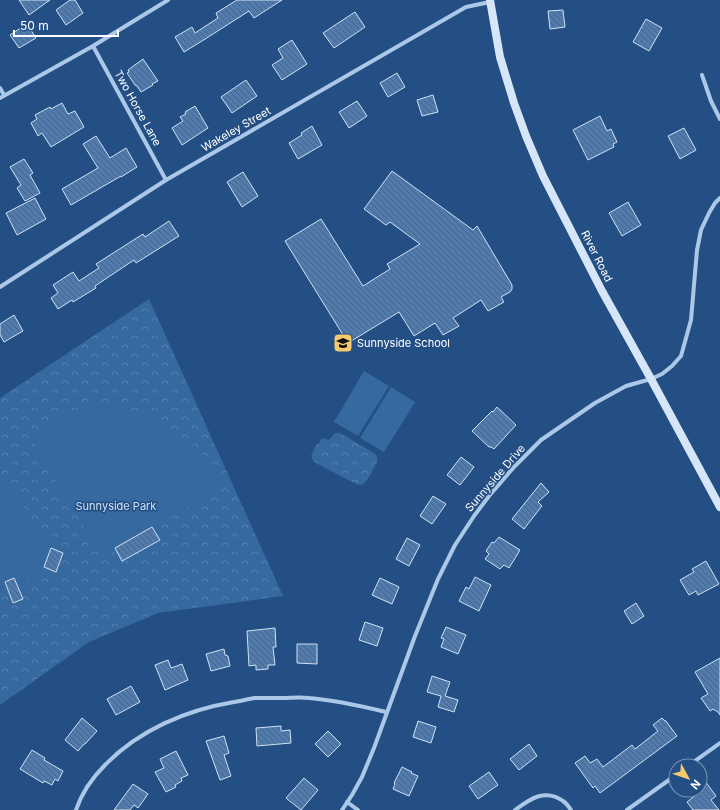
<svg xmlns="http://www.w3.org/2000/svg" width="720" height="810" font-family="Inter,sans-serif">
	<defs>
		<pattern id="forest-crowns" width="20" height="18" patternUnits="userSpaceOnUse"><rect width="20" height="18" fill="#3769a1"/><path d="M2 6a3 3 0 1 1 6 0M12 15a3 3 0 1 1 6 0" fill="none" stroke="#5580af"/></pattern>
		<pattern id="building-back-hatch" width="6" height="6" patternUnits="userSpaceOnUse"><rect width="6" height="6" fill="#507bae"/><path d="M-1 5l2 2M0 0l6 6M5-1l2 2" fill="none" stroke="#4e647d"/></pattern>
	</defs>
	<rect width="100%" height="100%" fill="#234f84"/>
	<g fill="url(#forest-crowns)">
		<path d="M149,299L283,596L158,613L89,642L0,705V398Z"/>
		<path d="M335,433H340L374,453C377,456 378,458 377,462C374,467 368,482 363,484C360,486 357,484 354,483L314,462L311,456L316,445L320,442L322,438L329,440Z"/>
	</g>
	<g fill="#3769a1">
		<path d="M364,371L389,386L358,436L334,422Z"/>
		<path d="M391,387L415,402L384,452L360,438Z"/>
		<path d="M84,408H121L153,420L183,438L208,459L224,484L117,553L96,548L31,437L54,421Z"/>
		<path d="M0,473L49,546L42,574L0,593Z"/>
	</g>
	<g fill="url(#building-back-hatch)" stroke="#cfe2f6">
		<path d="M19,0H50L29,15Z"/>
		<path d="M70,0H75L83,13L66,25L56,10Z"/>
		<path d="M237,0H282L254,18L249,11L202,41L184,52L175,37L192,27L195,33L218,18L216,13Z"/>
		<path d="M563,10L565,27L550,29L548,11Z"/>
		<path d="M355,12L365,27L334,48L323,33Z"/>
		<path d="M646,19L662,28L649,51L633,42Z"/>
		<path d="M27,24L36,38L19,48L10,35Z"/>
		<path d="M292,40L307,64L282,80L272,65L283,58L278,49Z"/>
		<path d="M143,59L158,81L152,84L153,85L141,92L137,86L135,85L127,73L129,72L128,70Z"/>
		<path d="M397,73L405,87L388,97L380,83Z"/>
		<path d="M246,80L257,96L232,113L221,97Z"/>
		<path d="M433,95L438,112L422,116L417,100Z"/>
		<path d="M357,101L367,116L349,128L339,112Z"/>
		<path d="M62,103L68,114L75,111L84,127L51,147L42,133L38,136L31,123L37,119L35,115L50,107L51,109Z"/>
		<path d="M195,106L208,128L182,145L172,128L183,121L180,117L186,114L185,112Z"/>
		<path d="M600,116L607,131L611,129L617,142L613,144L614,147L588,160L573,130Z"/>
		<path d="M312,126L322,145L298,159L289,143L302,135L301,133Z"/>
		<path d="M684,128L696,150L680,159L668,136Z"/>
		<path d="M96,136L110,158L126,148L137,167L121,177V176L71,205L62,189L98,168L83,144Z"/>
		<path d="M24,159L33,173L30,175L40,193L25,201L17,188L21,185L10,167Z"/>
		<path d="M392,171L473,230L477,226L512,285V289L510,292L501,297L504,302L488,311L481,300L453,318L459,326L443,335L435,323L414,336L399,312L348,343L285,241L321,219L363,286L390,269L387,264L420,244L390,222L386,225L364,209Z"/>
		<path d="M243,172L258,196L242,207L227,182Z"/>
		<path d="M35,198L46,219L17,235L6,213Z"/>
		<path d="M628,202L641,225L622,236L609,213Z"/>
		<path d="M169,221L179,236L136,263L134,260L95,286L96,288L73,302L72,300L58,309L51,298L58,293L53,285L73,272L79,281L99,268L96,264L143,234L145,237Z"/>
		<path d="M14,315L23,331L4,342L0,335V324Z"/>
		<path d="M497,407L516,425L494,449L491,447H489L472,431L492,411L493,412Z"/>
		<path d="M461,457L474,467L460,485L447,475Z"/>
		<path d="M541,483L549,492L538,502L542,506L524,529L512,519Z"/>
		<path d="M433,496L446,504L432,524L420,516Z"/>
		<path d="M152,527L160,540L122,561L115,548Z"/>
		<path d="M499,537L520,550L509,568L504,565L500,569L485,559L489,554L486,551L492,542L494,543Z"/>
		<path d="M407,538L420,545L409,566L396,559Z"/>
		<path d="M51,548L63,553L56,572L44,567Z"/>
		<path d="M706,561L719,584L698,595L696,591L689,595L680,580L694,572L692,569Z"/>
		<path d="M475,577L491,585L479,611L459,601L466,587L469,589Z"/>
		<path d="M14,578L23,599L13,603L5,582Z"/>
		<path d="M380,578L399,587L392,604L372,595Z"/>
		<path d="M636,603L644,616L632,624L624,611Z"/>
		<path d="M365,622L383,628L377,646L359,640Z"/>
		<path d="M446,627L466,635L458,654L441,647L444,639L441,638Z"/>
		<path d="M275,628L276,647H273L275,665H268V669L256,670V665L249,666L247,631Z"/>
		<path d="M297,644H317V664L297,663Z"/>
		<path d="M224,649L225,655L228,656L230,666L211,671L206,654Z"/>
		<path d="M720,658V715L718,712L713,709L710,711L701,698L708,694L695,672Z"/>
		<path d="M168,660L171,668L182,664L188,680L165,690L155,665Z"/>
		<path d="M432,676L450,682L445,696L458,700L454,712L438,707L441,696L427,692Z"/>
		<path d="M131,686L140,702L116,715L107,699Z"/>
		<path d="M82,718L97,731L85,744H84L78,751L65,740Z"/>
		<path d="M662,718L665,721H666L677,736L600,793L595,786L593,788L575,763L585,756L590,763L597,759L603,767L632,745L635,749L658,731L653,725Z"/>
		<path d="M418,721L436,727L431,743L413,737Z"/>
		<path d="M281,726V731L290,730L291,743L257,746L256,728Z"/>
		<path d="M328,731L341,744L328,757L315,744Z"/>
		<path d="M224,736L229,753L224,755L231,776L220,780L206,741Z"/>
		<path d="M529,744L537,756L519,770L510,759Z"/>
		<path d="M32,750L45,758L44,760L63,771L58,781L55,779L52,785L44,781L43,783L20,769Z"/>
		<path d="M176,751L188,775L181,778L182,781L175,785L176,787L166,792L155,772L164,768L160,759Z"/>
		<path d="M402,767L412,772L411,773L418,776L409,796L393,789L395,784L394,783Z"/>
		<path d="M489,772L498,785L478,799L469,786Z"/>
		<path d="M700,774L716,796L711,800L719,810H693L687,802L697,794L694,790H700Z"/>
		<path d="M304,778L318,790L301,810L286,798Z"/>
		<path d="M133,784L148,794L138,808L134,805L130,810H114Z"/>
	</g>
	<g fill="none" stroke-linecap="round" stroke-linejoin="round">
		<g stroke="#abc8e8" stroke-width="4">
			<path d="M93,46L166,180"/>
			<path d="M702,75L711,101L720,119"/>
			<path d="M0,88L4,95"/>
			<path d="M0,98L93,46L168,0"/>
			<path d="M0,287L166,180L466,7L490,2"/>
			<path d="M688,766L720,743"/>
			<path d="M347,802L358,810"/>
			<path d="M76,810C82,792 92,778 105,765C139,730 186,710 234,702C241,701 248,699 255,698C264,698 273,698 282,698C291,698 300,697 309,698C335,700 361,706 386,712"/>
			<path d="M342,810L352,795L362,777L374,748L415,636L438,579L455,545L474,516L489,496L514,467L541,440L595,403L626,386L651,379L662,374L672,366L681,356L691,320L697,250L701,230L709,213L715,203L720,198"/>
			<path d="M515,810C530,799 545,788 563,801C566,803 569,807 571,810"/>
			<path d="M627,810L676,775"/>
		</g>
		<path stroke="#d6e5f7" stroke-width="8" d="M490,0L500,57L514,103L526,136L543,176L602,291L651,379L720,507"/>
	</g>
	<defs>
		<symbol id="school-square" viewBox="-11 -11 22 22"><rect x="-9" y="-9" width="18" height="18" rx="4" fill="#f4ca6e" stroke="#234f84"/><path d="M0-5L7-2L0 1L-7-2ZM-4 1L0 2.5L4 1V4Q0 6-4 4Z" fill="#111"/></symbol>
	</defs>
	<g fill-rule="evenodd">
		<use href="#school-square" x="332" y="332" width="22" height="22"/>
	</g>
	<g text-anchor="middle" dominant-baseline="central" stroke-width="3" stroke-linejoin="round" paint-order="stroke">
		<g font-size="11" fill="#fff" stroke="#234f84">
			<text transform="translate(138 108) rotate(61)">Two Horse Lane</text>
			<text transform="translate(236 129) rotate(-30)">Wakeley Street</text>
			<text transform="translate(597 256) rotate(63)">River Road</text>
			<text transform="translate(495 478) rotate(-49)">Sunnyside Drive</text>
		</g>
		<g font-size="11" fill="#fff" stroke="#234f84" text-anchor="start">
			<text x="357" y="343">Sunnyside School</text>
		</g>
		<g font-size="11" fill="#cfe2f6" stroke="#234f84">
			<text x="116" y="506">Sunnyside Park</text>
		</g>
	</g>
	<g transform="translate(688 778) rotate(130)"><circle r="19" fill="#234f84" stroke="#7b95b5"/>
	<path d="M0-3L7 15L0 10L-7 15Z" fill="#f4ca6e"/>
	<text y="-6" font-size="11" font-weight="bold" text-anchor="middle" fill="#ffffff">N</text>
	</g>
	<path d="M14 30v6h104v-6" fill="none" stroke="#ffffff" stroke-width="2"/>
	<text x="20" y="30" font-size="12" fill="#ffffff" stroke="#234f84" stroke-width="3" paint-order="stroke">50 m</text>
</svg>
